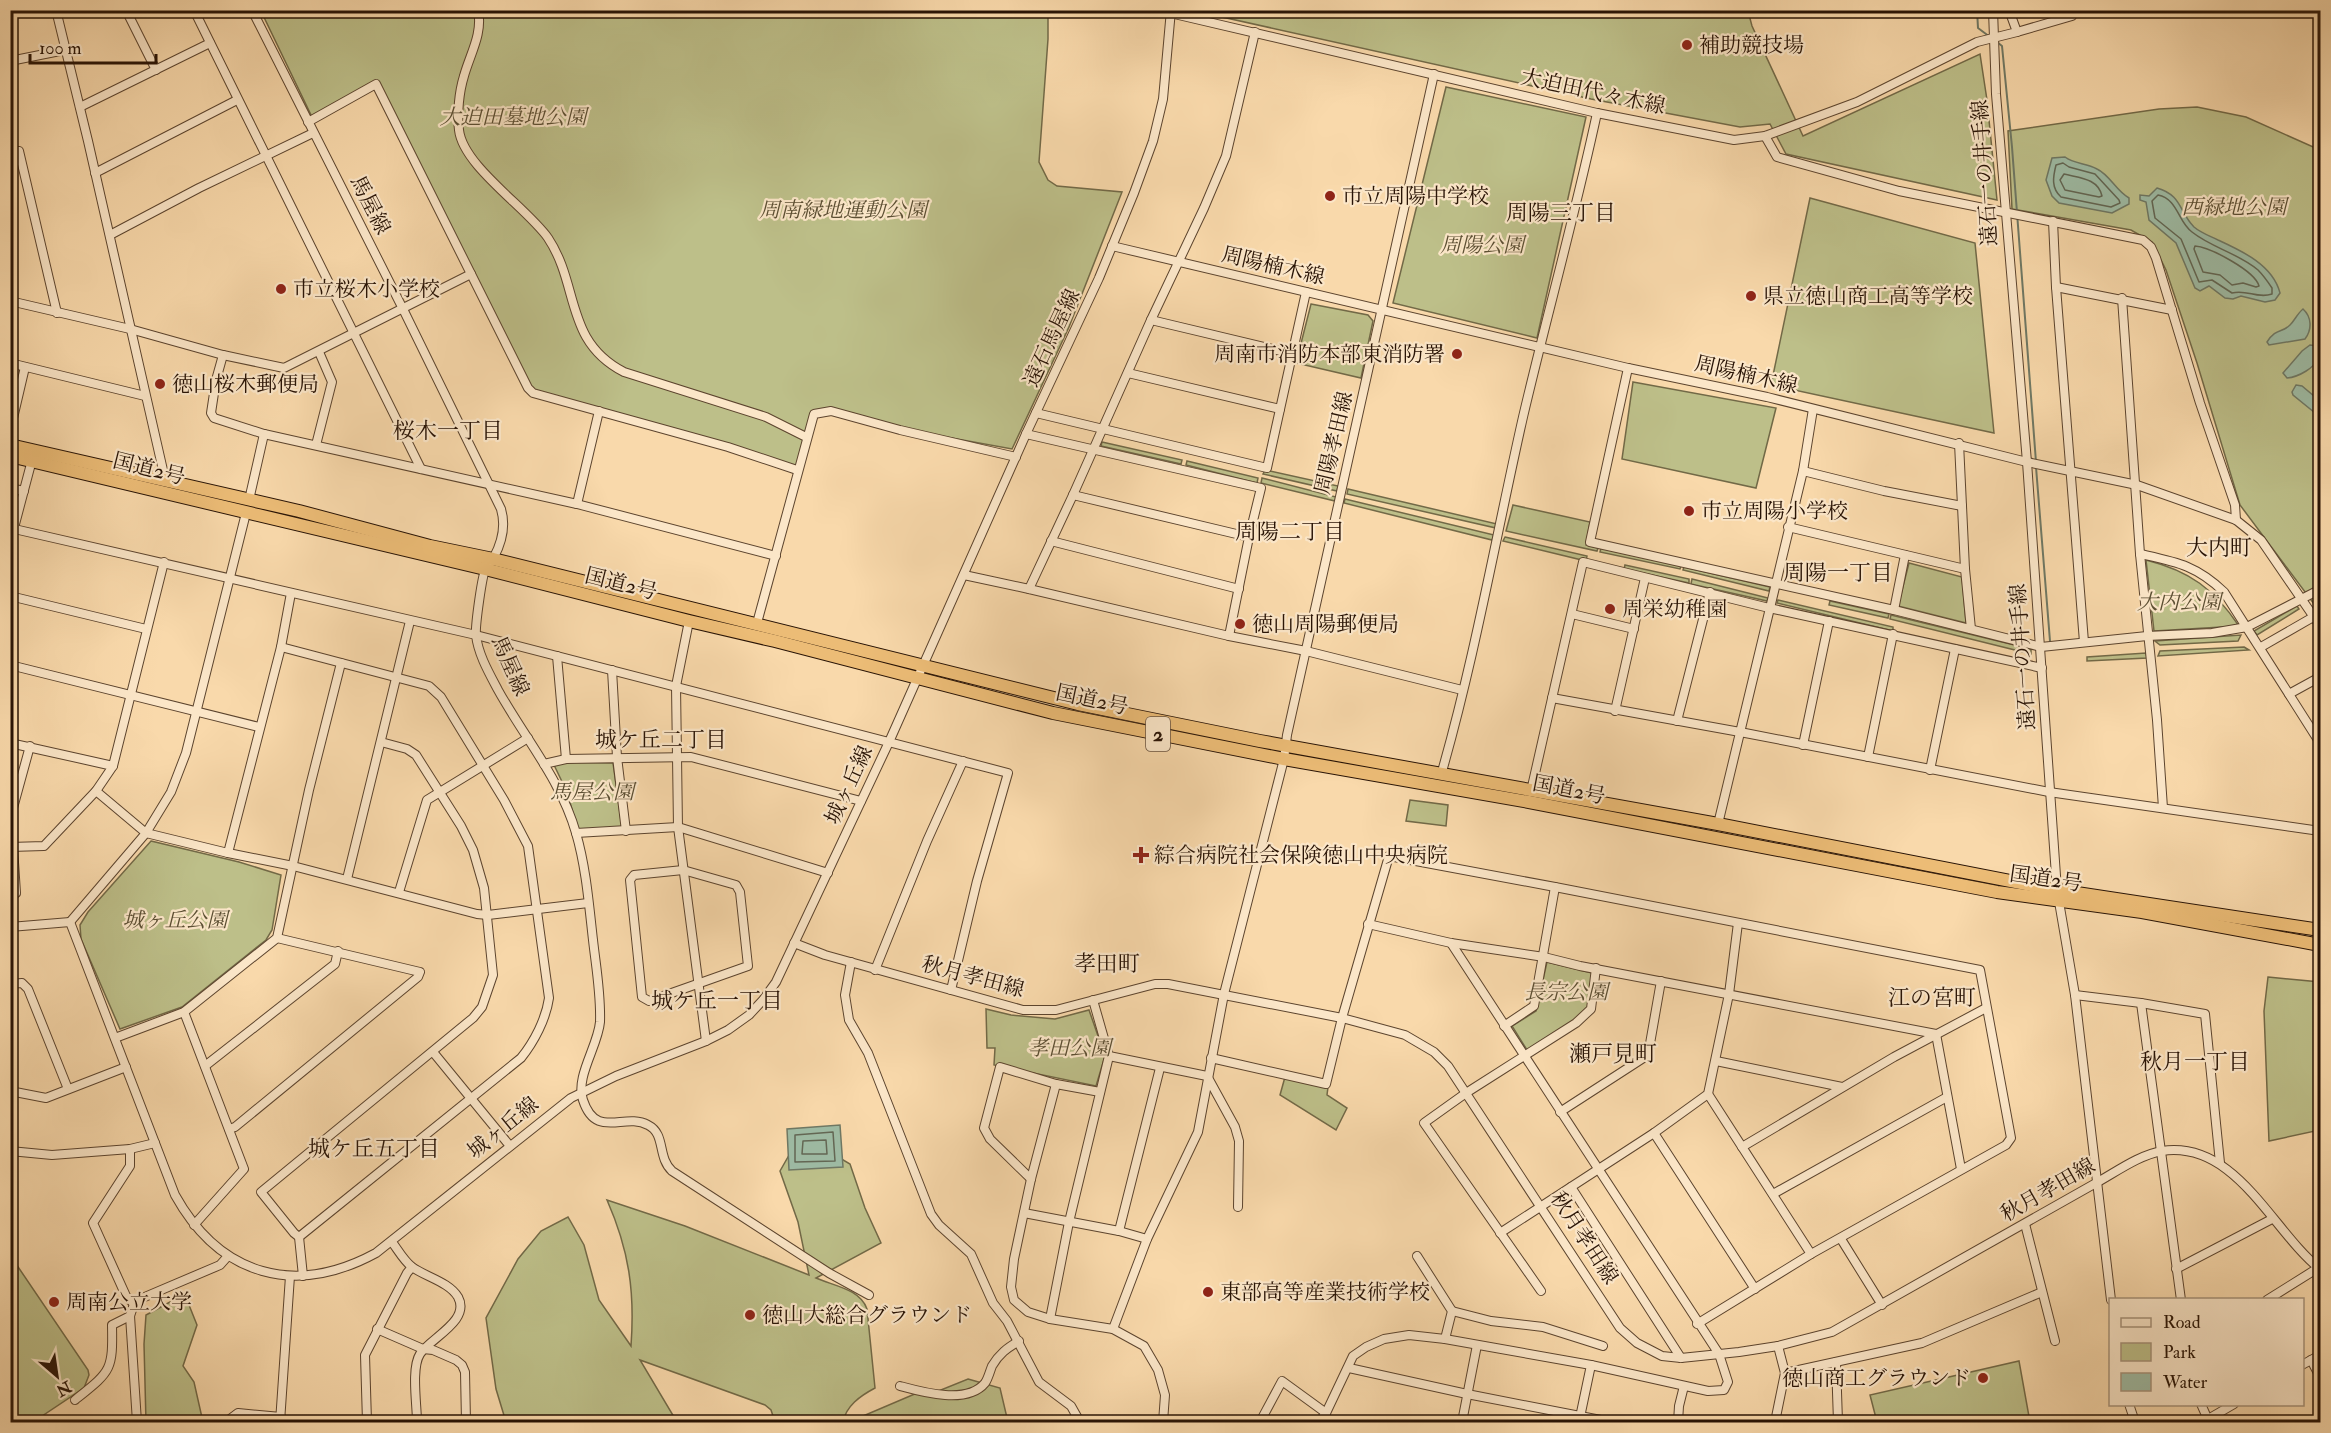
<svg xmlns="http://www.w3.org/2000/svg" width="2331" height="1433" font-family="'IM FELL Double Pica','Noto Serif JP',serif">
	<rect width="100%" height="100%" fill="#f9d9ab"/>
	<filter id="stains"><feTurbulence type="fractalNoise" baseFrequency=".00333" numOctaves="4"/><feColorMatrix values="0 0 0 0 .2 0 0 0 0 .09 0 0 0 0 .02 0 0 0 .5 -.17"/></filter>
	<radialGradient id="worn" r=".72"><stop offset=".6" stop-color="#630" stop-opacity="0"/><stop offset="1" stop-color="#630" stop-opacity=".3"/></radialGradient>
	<g fill="#bdbf89" stroke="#726947" stroke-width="1.5">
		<path d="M261,11H1048V39L1039,162L1048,180L1057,186L1122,192L1069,327L1012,449L891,427L827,409L816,414L798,469L527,391L377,85L312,117Z"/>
		<path d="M1195,11H1748L1752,26L1803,136L1980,54L1987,100L1997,200L1786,154L1770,124L1740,127L1591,99Z"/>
		<path d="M1446,87L1586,117L1537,338L1393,303Z"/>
		<path d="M2197,107L2246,117L2320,150V612L2240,505L2197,363L2166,270L2152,242L2131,230L2012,209L2008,131L2159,109Z"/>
		<path d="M1810,198L1975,243L1994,433L1771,385Z"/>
		<path d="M1311,304L1368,315L1373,321L1361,378L1296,363Z"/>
		<path d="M1633,382L1776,408L1756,488L1622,459Z"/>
		<path d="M1102,442L1182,460L1181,464L1101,446Z"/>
		<path d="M1187,461L1258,478L1257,483L1186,465Z"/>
		<path d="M1265,470L1338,486L1337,491L1263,474Z"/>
		<path d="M1262,478L1336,497L1335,501L1261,483Z"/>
		<path d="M1348,489L1497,524L1496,528L1347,494Z"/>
		<path d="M1345,499L1494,535L1492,540L1344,503Z"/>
		<path d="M1513,505L1590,522L1586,545L1598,548L1597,551L1506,531Z"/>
		<path d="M1505,537L1587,556L1586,561L1503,541Z"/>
		<path d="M1601,548L1681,566L1680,569L1600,552Z"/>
		<path d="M2146,560C2190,571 2214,589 2239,626L2154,631Z"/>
		<path d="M1909,563L1962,577L1966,623L1898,606Z"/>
		<path d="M1625,565L1689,579V583L1624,569Z"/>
		<path d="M1684,567L1770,587L1769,591L1683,570Z"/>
		<path d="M1692,579L1768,598L1767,601L1691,584Z"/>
		<path d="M1778,600L1893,627V631L1777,603Z"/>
		<path d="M1830,601L1889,614L1888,618L1829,605Z"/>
		<path d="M2297,606L2299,609L2257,635L2254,631Z"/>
		<path d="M1891,615L2031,649V654L1890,619Z"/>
		<path d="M2241,635L2238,641L2160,645L2155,641Z"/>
		<path d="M2244,647L2249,650L2158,656L2160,651Z"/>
		<path d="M2146,653L2147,658L2087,661V657Z"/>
		<path d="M565,762L613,763L622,828L578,830L567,792L554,765Z"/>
		<path d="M1410,800L1448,805L1446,826L1406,821Z"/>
		<path d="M151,841L239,862L281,875L272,930L266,940L182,1007L120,1029L81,939L80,925L88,912Z"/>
		<path d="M1547,962L1592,973L1588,1007L1579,1017L1527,1050L1512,1026L1536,1011Z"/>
		<path d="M2268,977L2320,982V1130L2269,1141L2264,1011Z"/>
		<path d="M986,1009L1011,1015L1055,1019L1089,1010L1105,1056L1096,1086L994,1065L995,1048H987Z"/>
		<path d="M1285,1077L1328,1087L1327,1095L1347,1108L1336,1130L1280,1095Z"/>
		<path d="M823,1148L850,1164L865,1208L881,1243L816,1278C834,1286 860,1289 867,1309L875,1388C860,1396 846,1406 843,1422H775L771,1410L765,1405L640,1360L677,1422H506L496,1389L486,1318L518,1259L541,1231L568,1217L584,1245L599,1300L631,1346C635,1291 629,1250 607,1200L685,1226L809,1275L798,1222L780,1171L792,1150Z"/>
		<path d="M10,1255L88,1370L89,1375L84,1388L33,1422H11Z"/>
		<path d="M187,1300L197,1325L183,1366L194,1382L203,1422H146L144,1344L146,1315L170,1302Z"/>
		<path d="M2019,1361L2030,1422H1877L1870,1395Z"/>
		<path d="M968,1379L1000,1388L1008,1422H849L917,1393L936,1392Z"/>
	</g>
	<g fill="#9ebba4" stroke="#6f7864" stroke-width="1.5">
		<path d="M2065,157C2074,164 2086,163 2097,169C2110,175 2116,191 2129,198V204L2112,213L2059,203L2052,196L2046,180L2052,158Z"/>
		<path d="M2157,188C2182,195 2179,212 2194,227C2201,233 2210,236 2218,240C2242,251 2273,265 2280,293L2275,300L2265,302L2241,296L2233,299L2225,298L2209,286L2200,291L2195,288L2176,243L2149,220L2146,202L2140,200V195L2149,196Z"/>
		<path d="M2303,309C2312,317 2312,330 2305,339L2269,345L2267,342C2276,328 2282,333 2290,325C2295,320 2297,314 2303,309Z"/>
		<path d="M2310,345L2317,346L2320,357C2314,368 2299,377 2287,378L2283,373L2302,351Z"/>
		<path d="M2296,385L2302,386L2314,396H2320V417L2293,395L2292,392Z"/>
		<path d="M840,1125L843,1167L789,1170L787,1129Z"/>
	</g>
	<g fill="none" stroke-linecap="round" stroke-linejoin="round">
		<g stroke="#636754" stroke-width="1.5">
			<path d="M2063,163L2069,167L2095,174L2119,200L2120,203L2111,207L2061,197C2051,188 2053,177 2056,165Z"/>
			<path d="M2064,174C2079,178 2098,178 2102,196L2099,197L2065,190L2060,180Z"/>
			<path d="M2158,195C2178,199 2178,222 2192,232C2212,248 2238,253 2258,270C2263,275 2268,282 2272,288V294C2257,299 2247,289 2232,293L2212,280L2199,282L2181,239L2155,218L2152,201Z"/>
			<path d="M2195,246C2210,247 2255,271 2259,286L2256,287L2243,283L2232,285L2220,275L2203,272L2194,249Z"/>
			<path d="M833,1132L835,1161L795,1162V1135Z"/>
			<path d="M826,1140L827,1154H802L803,1141Z"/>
		</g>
		<g stroke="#6f7864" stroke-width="2">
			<path d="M1977,10L1978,28L1990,37"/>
			<path d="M1997,42L2002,46L2012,147L2036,462"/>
			<path d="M2036,467L2050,641"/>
		</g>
		<defs>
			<g id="minor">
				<path d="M56,10L88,141L165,479"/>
				<path d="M126,10L156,70"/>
				<path d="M194,10L421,469"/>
				<path d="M252,10L403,309L501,509C506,526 502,542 494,557C492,561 488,564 486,568C482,574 475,627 476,635C478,654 489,673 498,690C524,737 561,780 576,833C586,867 589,905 593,940C596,967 601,994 600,1022C598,1046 575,1077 583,1100C596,1140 624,1112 648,1125C666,1134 657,1157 672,1171L829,1273L869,1295"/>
				<path d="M478,10C483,34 470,54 464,76C459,92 457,114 459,130C463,166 527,208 548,238C580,286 564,341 624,372L766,417L806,437"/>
				<path d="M1993,10L1996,94L2027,462L2057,890L2075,995L2111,1300"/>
				<path d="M1170,13L1597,113L1734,140L1765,136L1857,102L1977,42L2017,32L2009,10"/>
				<path d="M2017,32L2072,16"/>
				<path d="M10,61L65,50"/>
				<path d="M80,107L210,43"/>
				<path d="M308,122L376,84L528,388L533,393L728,447L797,470"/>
				<path d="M1765,136L1777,157L1899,191L2143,240L2151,247L2156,258L2200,403L2235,505L2236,520"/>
				<path d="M10,153L19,151L57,313"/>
				<path d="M95,173L237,100"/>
				<path d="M2053,221L2056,287L2084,642"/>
				<path d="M110,235L199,188L313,133"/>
				<path d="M1112,246L1628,368L1767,397L2027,462L2137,485L2236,520L2261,540L2320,626"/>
				<path d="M2056,287L2172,310"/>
				<path d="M2122,298L2140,554L2157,720L2163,808"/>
				<path d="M10,301L130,329L223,355L284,368L471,274"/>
				<path d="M1151,320L1293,354"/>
				<path d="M223,355L216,380L211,413L214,418L264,434L577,504L776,556"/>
				<path d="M10,363L145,396"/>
				<path d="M1628,368L1590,542L1894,610L2041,647L2147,636L2212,633L2247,627L2317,591L2320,596"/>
				<path d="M1128,373L1280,409"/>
				<path d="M1036,413L1267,468L1306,292"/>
				<path d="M10,431L25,367"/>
				<path d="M1026,434L1261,488L1249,537L1229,636"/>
				<path d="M1959,443L1965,569L1971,629"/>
				<path d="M316,445L332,382L319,352"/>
				<path d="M1803,471L1884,491L1962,506"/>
				<path d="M10,488L24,491"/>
				<path d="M1073,495L1249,537"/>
				<path d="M249,500L264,434"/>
				<path d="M577,504L599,411"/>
				<path d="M1788,527L1965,569"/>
				<path d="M10,528L476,635L1008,773L977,881L951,990"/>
				<path d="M1051,541L1239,589"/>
				<path d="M10,543L32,460"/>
				<path d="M2140,554C2176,562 2196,565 2224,592L2320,743"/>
				<path d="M964,575L1029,589L1229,636L1306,651L1462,690"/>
				<path d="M1029,589L1073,495L1151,320L1204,208L1226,156L1255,32"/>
				<path d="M10,596L146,629"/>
				<path d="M1894,610L1905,555"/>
				<path d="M1572,614L1634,629"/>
				<path d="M689,621L676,686L678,827L706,1041"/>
				<path d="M757,623L814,414L831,411L900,430L1016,457"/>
				<path d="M281,647L429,686L441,697L504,800L528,846L549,998C546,1019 534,1042 521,1058L299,1237"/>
				<path d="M2261,647L2315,616"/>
				<path d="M557,656L566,759"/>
				<path d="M10,665L259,727"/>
				<path d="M612,670L617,757L626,831"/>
				<path d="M2289,694L2320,677"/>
				<path d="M1552,698L1740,732L2049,792L2320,831"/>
				<path d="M1615,711L1645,578"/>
				<path d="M1677,721L1710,592"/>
				<path d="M10,743L113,766"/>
				<path d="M1803,745L1829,621"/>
				<path d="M1868,757L1893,634"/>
				<path d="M544,764L566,759L691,757L861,801"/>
				<path d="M1930,770L1955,649"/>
				<path d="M1441,775C1475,657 1496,536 1523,417C1547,315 1575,215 1597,113"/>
				<path d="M96,791L146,833L228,853L293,866L477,914L488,915L588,903"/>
				<path d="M1531,791L1583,562L1769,608L2042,668"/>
				<path d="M10,819L30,746"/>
				<path d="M1718,824L1803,471L1813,409"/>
				<path d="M576,833L678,827L828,873"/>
				<path d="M10,847L44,846L96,791L113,766L164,562"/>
				<path d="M228,853L281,647L291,593"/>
				<path d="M683,870L736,885L740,892L748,966L649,1001L642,997L630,880L634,875Z"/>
				<path d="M347,879L410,621"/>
				<path d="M399,892L427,800L528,738"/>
				<path d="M10,894L16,893L13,847"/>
				<path d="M70,922L175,1195C220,1276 295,1297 376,1253L571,1098L616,1076L706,1041L728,1030L749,1015L763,1000L776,982L889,742L1026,434L1099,278L1134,193L1153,141L1163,99L1171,10"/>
				<path d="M70,922L146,833L171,792L186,753L246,513"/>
				<path d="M1368,924L1451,943L1544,957L1580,966L1936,1034"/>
				<path d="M10,927L70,922"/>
				<path d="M794,943L825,955L1023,1010H1056L1155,984H1168L1342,1018L1405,1035L1434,1052L1448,1066L1620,1328L1637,1343L1662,1356L1681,1358L1739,1352L1778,1346L1832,1332L2096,1183C2116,1172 2139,1155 2162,1151C2236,1140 2272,1231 2320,1269"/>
				<path d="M851,962L845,995L849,1020L868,1053L931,1214L939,1225L971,1254L993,1303L1007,1321L1039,1382L1071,1406L1080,1422"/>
				<path d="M875,970L927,841L963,761"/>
				<path d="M10,984L22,983L28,989L68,1089"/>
				<path d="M2075,995L2141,1003L2205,1014L2220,1163"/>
				<path d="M2141,1003L2181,1300"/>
				<path d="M184,1012L244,1169L194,1225"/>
				<path d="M1504,1026L1534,1006L1555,887"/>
				<path d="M1936,1034L1961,1169"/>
				<path d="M115,1038L184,1012L277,938L309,790L341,663"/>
				<path d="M433,1052L510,1146"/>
				<path d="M1109,1056L1207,1076"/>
				<path d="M1211,1058L1326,1084L1342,1018L1389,856L1555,887L1980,970L2011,1138L2006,1145L1811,1254L1697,1324"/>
				<path d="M1716,1061L1842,1087"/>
				<path d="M205,1066L335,964L338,951"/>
				<path d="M1207,1076L1235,1127L1239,1141L1238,1207"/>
				<path d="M1056,1084L1031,1179L1014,1259L1011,1287L1014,1300L1028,1312L1050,1319L1113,1329L1144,1346L1158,1370L1165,1395L1163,1422"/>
				<path d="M10,1091L46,1098L126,1067"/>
				<path d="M1708,1094L1811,1254"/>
				<path d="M1560,1112L1648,1055L1661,981"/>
				<path d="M229,1129L235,1127L418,977L420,972L277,938"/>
				<path d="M1654,1133L1755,1289"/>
				<path d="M1742,1147L1894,1057L1986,1008"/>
				<path d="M130,1149V1166L93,1223L126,1296L134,1304"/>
				<path d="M10,1151L52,1155L130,1149L155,1143"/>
				<path d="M1031,1179L990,1139L984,1128L1000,1067L1056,1084L1100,1092"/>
				<path d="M1571,1187L1681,1358"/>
				<path d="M1773,1194L1947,1097"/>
				<path d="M1024,1213L1119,1231L1147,1239"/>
				<path d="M2025,1224L2055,1341"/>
				<path d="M1119,1231L1160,1068"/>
				<path d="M1500,1233L1654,1133L1708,1094L1729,994L1738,923"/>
				<path d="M1841,1239L1882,1305"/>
				<path d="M392,1242C398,1250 404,1261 412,1267C426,1277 449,1282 458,1297C471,1321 430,1338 420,1354C411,1368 417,1405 417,1422"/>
				<path d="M1417,1256L1452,1311L1445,1339"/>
				<path d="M2176,1269L2272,1219"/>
				<path d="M303,1276L299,1237L294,1233L261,1192L473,1018L482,1007L493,975L484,888L473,850L461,826L416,755L407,749L381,742"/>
				<path d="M1541,1291L1424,1123L1466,1093L1576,1023L1591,1009L1596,968"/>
				<path d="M2267,1300L2318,1268"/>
				<path d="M1452,1311L1491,1321L1543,1327L1603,1346"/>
				<path d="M1050,1319L1069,1222L1109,1056L1093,1000"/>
				<path d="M377,1329L423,1349L433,1350L456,1360L462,1365L465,1372L466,1422"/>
				<path d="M1113,1329L1147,1239L1198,1132L1224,994L1284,759L1287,735L1434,74"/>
				<path d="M2311,1360L2320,1377"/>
				<path d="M1836,1362L1838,1422"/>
				<path d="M2302,1365L2320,1355"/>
				<path d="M1349,1368L1467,1394L1611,1422"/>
				<path d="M1785,1373L1922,1343L2042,1292"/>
				<path d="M900,1386C922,1392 967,1405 985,1383C988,1379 990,1371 992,1366C999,1354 1007,1348 1019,1341"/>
				<path d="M75,1400C111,1371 113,1371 112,1325L130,1316"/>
				<path d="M2129,1404L2135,1422"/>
				<path d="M2201,1404L2209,1422"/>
				<path d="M137,1422L130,1316L134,1304L140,1299L220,1265L228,1256"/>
				<path d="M226,1422L238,1413L281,1417"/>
				<path d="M280,1422L290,1276"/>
				<path d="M367,1422L365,1355L407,1273L412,1267"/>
				<path d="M1260,1422L1282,1381L1326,1413"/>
				<path d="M1319,1422L1326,1413L1353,1356L1366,1347L1384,1339L1409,1335L1445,1339L1591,1365L1708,1391L1724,1390L1728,1382L1719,1354L1451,943"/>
				<path d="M1462,1422L1477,1345"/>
				<path d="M1579,1422L1591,1365"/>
				<path d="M1678,1422L1679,1406L1684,1386"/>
				<path d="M1775,1422L1785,1373L1778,1346"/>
				<path d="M2203,1422L2234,1404"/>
			</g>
			<g id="highway">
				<path d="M10,445L299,511L430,546L493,559L1078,704L1260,741L1718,824L2057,890L2320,930"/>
				<path d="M10,456L485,569L689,621L775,641L1053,713L1284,759L1529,802L1997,892L2142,912L2320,945"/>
			</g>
		</defs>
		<use href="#minor" stroke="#5c442e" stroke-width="10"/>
		<use href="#highway" stroke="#281305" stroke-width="14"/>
		<use href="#minor" stroke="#fbe6c8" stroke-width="8"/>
		<use href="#highway" stroke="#ecbc76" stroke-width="12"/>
	</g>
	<g fill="#8f2418" stroke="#fbe6c8" stroke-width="2">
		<circle cx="1687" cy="45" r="6"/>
		<circle cx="1330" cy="196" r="6"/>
		<circle cx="281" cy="289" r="6"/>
		<circle cx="1751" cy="296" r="6"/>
		<circle cx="1457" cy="354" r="6"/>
		<circle cx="160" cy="384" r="6"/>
		<circle cx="1689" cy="511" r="6"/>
		<circle cx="1610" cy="609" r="6"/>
		<circle cx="1240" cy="624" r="6"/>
		<path d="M1138 846h6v6h6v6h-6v6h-6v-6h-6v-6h6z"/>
		<circle cx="1208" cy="1292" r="6"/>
		<circle cx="54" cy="1302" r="6"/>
		<circle cx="750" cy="1315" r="6"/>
		<circle cx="1983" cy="1378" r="6"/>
	</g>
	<g text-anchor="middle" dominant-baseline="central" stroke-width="4.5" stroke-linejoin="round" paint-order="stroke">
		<rect fill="#fbe6c8" stroke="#675240" stroke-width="1.5" x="1146" y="717" width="24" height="34" rx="4.5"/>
		<g font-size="20" font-weight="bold" fill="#281305">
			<text x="1158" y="734">2</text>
		</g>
		<g font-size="21" fill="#281305" stroke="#fbe6c8" text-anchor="start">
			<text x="1699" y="45">補助競技場</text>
			<text x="1342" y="196">市立周陽中学校</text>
			<text x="293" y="289">市立桜木小学校</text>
			<text x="1763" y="296">県立徳山商工高等学校</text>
			<text x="1445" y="354" text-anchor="end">周南市消防本部東消防署</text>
			<text x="172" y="384">徳山桜木郵便局</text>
			<text x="1701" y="511">市立周陽小学校</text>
			<text x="1622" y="609">周栄幼稚園</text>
			<text x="1252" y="624">徳山周陽郵便局</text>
			<text x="1154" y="855">綜合病院社会保険徳山中央病院</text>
			<text x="1220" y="1292">東部高等産業技術学校</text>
			<text x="66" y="1302">周南公立大学</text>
			<text x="762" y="1315">徳山大総合グラウンド</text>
			<text x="1971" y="1378" text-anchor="end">徳山商工グラウンド</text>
		</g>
		<g font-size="21" fill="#281305" stroke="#fbe6c8">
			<text transform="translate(1593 92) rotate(12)">大迫田代々木線</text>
			<text transform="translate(1985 173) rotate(-94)">遠石一の井手線</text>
			<text transform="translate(370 205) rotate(63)">馬屋線</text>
			<text transform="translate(1273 266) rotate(13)">周陽楠木線</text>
			<text transform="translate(1052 338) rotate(-65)">遠石馬屋線</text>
			<text transform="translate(1746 375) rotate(13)">周陽楠木線</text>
			<text transform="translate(1334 443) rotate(-77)">周陽孝田線</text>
			<text transform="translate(149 469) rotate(14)">国道2号</text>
			<text transform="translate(621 584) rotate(14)">国道2号</text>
			<text transform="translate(2023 657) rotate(-94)">遠石一の井手線</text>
			<text transform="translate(510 666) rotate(66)">馬屋線</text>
			<text transform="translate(1092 700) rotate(12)">国道2号</text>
			<text transform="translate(849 785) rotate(-65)">城ヶ丘線</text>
			<text transform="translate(1569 790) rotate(11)">国道2号</text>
			<text transform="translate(2046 879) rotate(8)">国道2号</text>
			<text transform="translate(973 977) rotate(15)">秋月孝田線</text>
			<text transform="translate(503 1128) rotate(-39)">城ヶ丘線</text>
			<text transform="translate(2048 1190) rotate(-30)">秋月孝田線</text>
			<text transform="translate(1584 1238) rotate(57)">秋月孝田線</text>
		</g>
		<g font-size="21" font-style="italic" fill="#5c4f33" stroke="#fbe6c8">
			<text x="513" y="117">大迫田墓地公園</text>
			<text x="2234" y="207">西緑地公園</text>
			<text x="843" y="210">周南緑地運動公園</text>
			<text x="1482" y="245">周陽公園</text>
			<text x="2179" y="602">大内公園</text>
			<text x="592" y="792">馬屋公園</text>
			<text x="175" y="920">城ヶ丘公園</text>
			<text x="1566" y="992">長宗公園</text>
			<text x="1069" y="1048">孝田公園</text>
		</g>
		<g font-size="22" fill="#281305" stroke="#fbe6c8">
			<text x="1561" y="213">周陽三丁目</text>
			<text x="448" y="431">桜木一丁目</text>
			<text x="1290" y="532">周陽二丁目</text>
			<text x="2219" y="548">大内町</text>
			<text x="1838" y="573">周陽一丁目</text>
			<text x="661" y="740">城ケ丘二丁目</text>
			<text x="1107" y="964">孝田町</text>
			<text x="1932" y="998">江の宮町</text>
			<text x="717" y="1001">城ケ丘一丁目</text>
			<text x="1613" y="1054">瀬戸見町</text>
			<text x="2195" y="1062">秋月一丁目</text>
			<text x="374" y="1149">城ケ丘五丁目</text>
		</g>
	</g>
	<rect width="2331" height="1433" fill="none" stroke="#f9d9ab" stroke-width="36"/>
	<rect x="12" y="12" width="2307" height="1409" fill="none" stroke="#281305" stroke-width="3"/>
	<rect x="18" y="18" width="2295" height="1397" fill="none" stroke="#281305" stroke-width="1.5"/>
	<rect x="2109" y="1298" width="195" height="108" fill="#fbe6c8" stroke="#a7927a" stroke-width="1.5"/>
	<rect x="2121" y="1318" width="30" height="9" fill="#fbe6c8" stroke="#a7927a" stroke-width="1.5"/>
	<text x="2163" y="1328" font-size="18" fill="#281305">Road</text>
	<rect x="2121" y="1343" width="30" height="18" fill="#bdbf89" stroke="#a7927a" stroke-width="1.5"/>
	<text x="2163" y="1358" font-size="18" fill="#281305">Park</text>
	<rect x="2121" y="1373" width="30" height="18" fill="#9ebba4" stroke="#a7927a" stroke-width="1.5"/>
	<text x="2163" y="1388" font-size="18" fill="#281305">Water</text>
	<g transform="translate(57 1376) rotate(151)" stroke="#fbe6c8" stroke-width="4.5" paint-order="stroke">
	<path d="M0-4.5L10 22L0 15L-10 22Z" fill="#281305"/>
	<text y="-9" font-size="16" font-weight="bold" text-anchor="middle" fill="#281305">N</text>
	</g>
	<path d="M30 54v9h126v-9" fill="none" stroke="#281305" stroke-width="3"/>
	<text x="39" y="54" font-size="18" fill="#281305" stroke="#fbe6c8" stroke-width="4.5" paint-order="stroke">100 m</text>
	<rect width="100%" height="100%" filter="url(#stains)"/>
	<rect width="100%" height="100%" fill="url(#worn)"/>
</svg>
